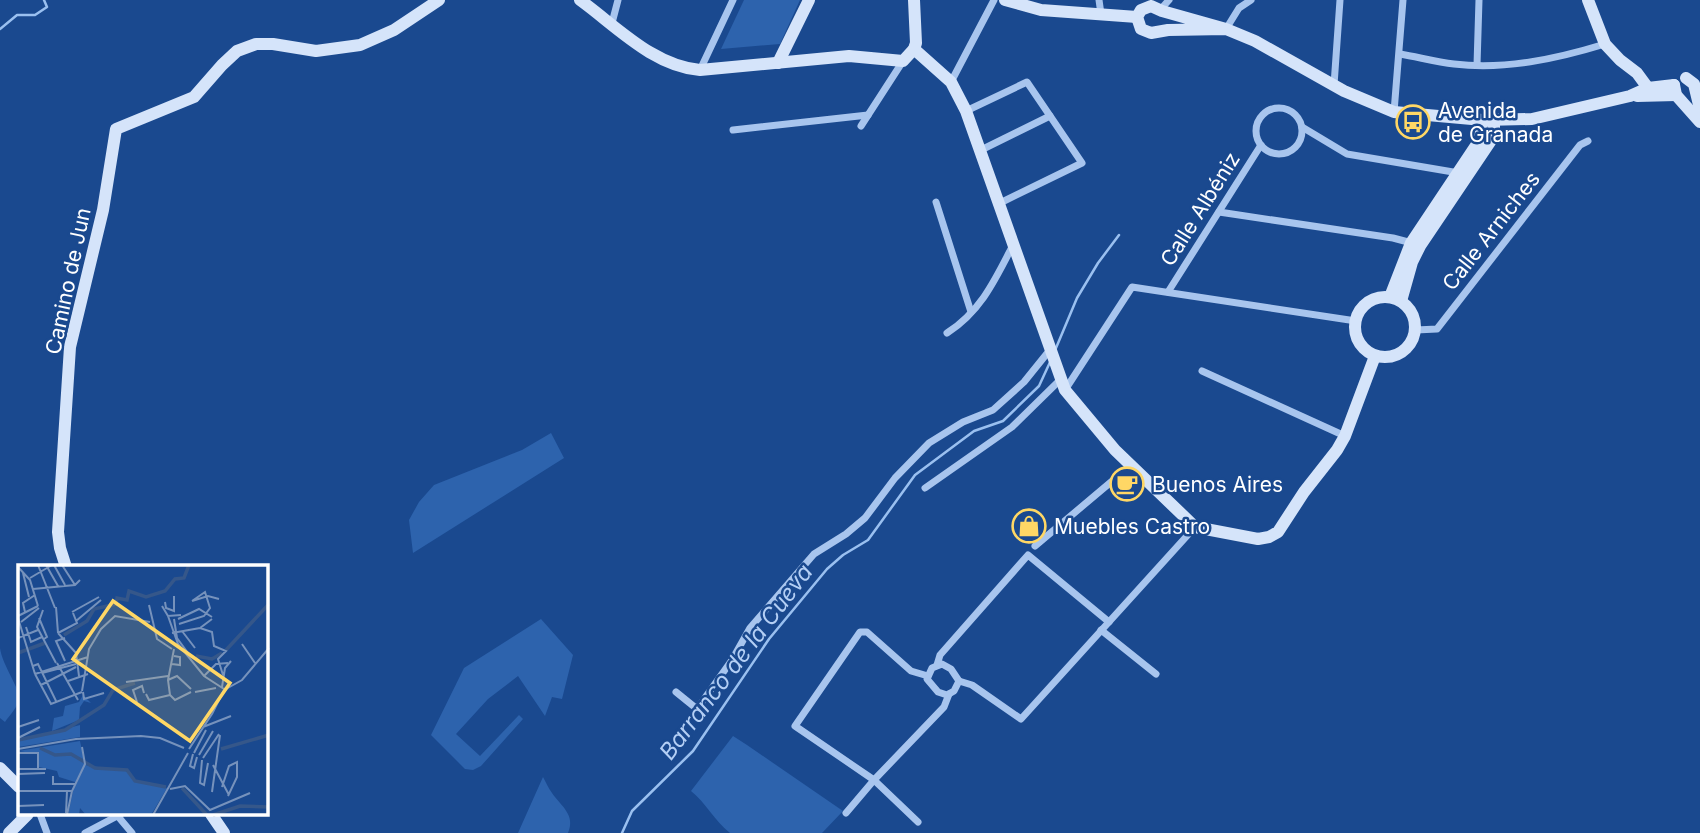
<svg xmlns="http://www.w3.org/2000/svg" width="1700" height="833" font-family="Inter,sans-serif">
	<rect width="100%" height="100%" fill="#1a498f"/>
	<g fill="#2d63ad">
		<path d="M744,0H800L780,44L721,49Z"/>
		<path d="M551,433L564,458L413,553L409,520L419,502L434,485L522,450Z"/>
		<path d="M541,619L573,655L562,699L552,697L545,716L518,676L488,699L456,734L480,756L519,715L523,719L481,766L473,770L465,769L431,735L464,668Z"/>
		<path d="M0,648C2,665 21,690 19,699C18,707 9,716 5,722L0,718Z"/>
		<path d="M733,736L747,745L843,811L822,833H730C714,820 706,803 691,791Z"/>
		<path d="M543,777C546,782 548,788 552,793C561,806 576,815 568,833H518Z"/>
	</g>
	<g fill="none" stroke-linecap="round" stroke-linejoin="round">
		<g stroke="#9ac0f0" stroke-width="2.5">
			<path d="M0,29L17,15H35L47,7L44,0"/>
			<path d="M1056,348L1077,298L1098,263L1119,235"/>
			<path d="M622,833L632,811L693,751L769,639L827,569L843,555L868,540L915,475L974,431L1003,421L1039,386L1051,360"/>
		</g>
		<g stroke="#a8c5ee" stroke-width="7">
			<path d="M1099,0L1101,14"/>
			<path d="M1160,10L1169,0"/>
			<path d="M612,23L618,0"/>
			<path d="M1226,29L1239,8L1251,0"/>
			<path d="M1400,54C1418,57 1436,62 1454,64C1505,70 1556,59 1605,44"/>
			<path d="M1477,65L1479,0"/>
			<path d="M700,70L733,0"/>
			<path d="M951,82L994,0"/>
			<path d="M1334,85L1340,0"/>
			<circle cx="1279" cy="131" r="23"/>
			<path d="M966,111L1027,82L1082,163L1000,203"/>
			<path d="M1394,112L1403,0"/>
			<path d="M861,126L903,61"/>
			<path d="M1302,127L1347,154L1459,173"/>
			<path d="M733,130L868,115"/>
			<path d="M981,150L1050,116"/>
			<path d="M936,202L971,312"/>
			<path d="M1219,212L1393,238L1412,243"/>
			<path d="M1168,292L1261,145"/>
			<path d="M1416,330L1437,329L1580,145L1588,141"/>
			<path d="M947,333C981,311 995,280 1013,245"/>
			<path d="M1202,371L1345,436"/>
			<path d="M1065,390L1132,287L1356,321"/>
			<path d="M925,488L1012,427L1061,379"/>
			<path d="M1035,546L1130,466"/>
			<path d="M1101,630L1156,674"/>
			<path d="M942,664L951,669L959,681L954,691L947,695L938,692L927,679L932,668Z"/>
			<path d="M937,665L940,655L1028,555L1109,622"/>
			<path d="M959,681L972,685L1021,719L1195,527"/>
			<path d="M676,692L697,709L732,660L750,628L814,554L846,534L865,518L895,478L929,443L963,422L993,410L1024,382L1049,351"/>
			<path d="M846,813L874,780L944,707L949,694"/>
			<path d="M40,814L47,833"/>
			<path d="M116,814L132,833"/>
			<path d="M918,822L874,780L795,726L860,632H867L911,671L928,676"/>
			<path d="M85,833L121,814"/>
		</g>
		<g stroke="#d5e4fa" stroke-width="12">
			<path d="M580,0C616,26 653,66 700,70L849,56L903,61L914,49L916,43L914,0"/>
			<path d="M1005,0L1041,10L1137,17"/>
			<path d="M1588,0L1605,44L1620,60L1637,73L1648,88"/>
			<path d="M1226,29L1168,30L1151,33L1141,29L1137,17L1141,10L1151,6L1162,11L1226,29L1255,41L1344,91L1394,112L1483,120L1532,119L1630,96L1648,88L1674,85"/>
			<path d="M914,49L951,82L966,111L1065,390L1115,450L1195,527L1258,539L1269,537L1278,532L1304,492L1337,450L1345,436L1375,356"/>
			<path d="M778,63L809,0"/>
			<path d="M1686,78L1694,84L1700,109"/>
			<path d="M1674,85L1676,95L1700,122"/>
			<path d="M1637,96L1676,95"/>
			<circle cx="1385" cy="327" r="30"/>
			<path d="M1390,297L1411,243L1479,141L1483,120"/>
			<path d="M1401,301L1412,262L1420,246L1490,142L1494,131V120"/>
			<path d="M66,567L60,548L58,532L70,347L103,210L116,129L194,97L222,65L237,51L256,44H273L316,51L360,45L394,30L439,0"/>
			<path d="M0,768L19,787"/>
			<path d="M211,814L224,833"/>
			<path d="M9,833L28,814"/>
		</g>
	</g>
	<defs>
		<symbol id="bus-ring" viewBox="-11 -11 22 22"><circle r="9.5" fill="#1a498f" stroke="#ffd765" stroke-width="1.5"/><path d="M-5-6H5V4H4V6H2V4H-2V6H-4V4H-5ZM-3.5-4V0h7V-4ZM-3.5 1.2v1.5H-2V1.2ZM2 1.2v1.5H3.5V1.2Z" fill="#ffd765"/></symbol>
		<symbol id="cafe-ring" viewBox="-11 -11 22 22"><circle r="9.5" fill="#1a498f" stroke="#ffd765" stroke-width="1.5"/><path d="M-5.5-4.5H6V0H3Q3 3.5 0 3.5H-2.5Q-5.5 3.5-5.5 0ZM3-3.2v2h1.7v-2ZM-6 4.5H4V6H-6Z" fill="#ffd765"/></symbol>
		<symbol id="shop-ring" viewBox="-11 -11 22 22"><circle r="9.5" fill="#1a498f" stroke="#ffd765" stroke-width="1.5"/><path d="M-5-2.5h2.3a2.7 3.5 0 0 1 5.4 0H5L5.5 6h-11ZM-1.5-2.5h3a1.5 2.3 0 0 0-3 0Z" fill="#ffd765"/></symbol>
	</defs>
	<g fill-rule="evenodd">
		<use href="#bus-ring" x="1394" y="103" width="38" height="38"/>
		<use href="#cafe-ring" x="1108" y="465" width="38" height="38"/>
		<use href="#shop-ring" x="1010" y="507" width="38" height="38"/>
	</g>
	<g text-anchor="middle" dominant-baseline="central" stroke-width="5" stroke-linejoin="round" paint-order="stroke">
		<g font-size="21" fill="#fff" stroke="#1a498f" text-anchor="start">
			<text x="1438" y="110">Avenida<tspan x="1438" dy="24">de Granada</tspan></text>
			<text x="1152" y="484">Buenos Aires</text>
			<text x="1054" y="526">Muebles Castro</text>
		</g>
		<g font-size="21" fill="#fff" stroke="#1a498f">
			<text transform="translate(1200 209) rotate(-58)">Calle Albéniz</text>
			<text transform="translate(1491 231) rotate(-52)">Calle Arniches</text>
			<text transform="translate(68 281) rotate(-78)">Camino de Jun</text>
		</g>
		<g font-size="23" font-style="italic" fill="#b4cff5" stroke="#1a498f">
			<text transform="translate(736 662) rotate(-53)">Barranco de la Cueva</text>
		</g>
	</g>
	<g transform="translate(18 565)">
		<rect width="250" height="250" fill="#1a498f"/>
		<path d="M65,130L73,138L66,136L62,142L61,155L34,166L36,153L45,151L47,141L61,137ZM62,160V172L0,182V176ZM62,176L67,200L108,206L119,217L149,223L133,250H68L62,243L61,250H50L57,217L41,212L39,206L21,202V189L0,186Z" fill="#2d63ad"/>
		<path fill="none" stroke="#35578a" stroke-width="3.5" d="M46,70L69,56L76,44L98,39L99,33L109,35L111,26L128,32L147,26L157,14L166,13L171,0M208,85L251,39M0,88L27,78M178,91L194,94L204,88M0,175L47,165L86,140L95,125L117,118M22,183L37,190L53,189L77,203L109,205L117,216L148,222M203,184L251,170M164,223L189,250M195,250L222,241L251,242"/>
		<path fill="none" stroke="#7692bc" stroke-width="2" d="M20,0L37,43M28,0L40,21M36,0L47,20M44,0L57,20M0,2L12,15L20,41M5,8L11,32M12,13L34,0M15,24L57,20L62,15M174,36L190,31L201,34M147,37L148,43L156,46V31M131,40L139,74L154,84M144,41L150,51L163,50M38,42L40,68M25,45L19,62L38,98M7,47L5,38L17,30M54,47L81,32M0,51L20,41M150,51L160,79L186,111L206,124M0,53L17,109M21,53L29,72L26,74M156,54L159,73L170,88M160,54L181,44L194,52M58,56L83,35M3,57L21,43M161,59L186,51L192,43L187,27L174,36M8,62L13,77L24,72M182,63L194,67L196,81L208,86L200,94L205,110M164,66L177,83M40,68L58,88L61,111M40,68L59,58L55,48M154,68L182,63L194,54M0,73L20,65M224,79L237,98M156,84L150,115L152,130L157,135L173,127M47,96L38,76L47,73M39,98L60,135M154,99L162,100V92L156,91M15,101L20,99L38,136M24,108L58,99M17,109L33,139L64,127M17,109L70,92M186,111L198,99L210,98M150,115L159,111L173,124M50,116L70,109M108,117L150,111M23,120L58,102M204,122L207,103L213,96M208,124L224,115L251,83M64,126L71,84L83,64L97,51L132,57M65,127L66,134L86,128M177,127L198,123M128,129L131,135L152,130M119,137L115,125L124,121L126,128M194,149L207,123M0,162L21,155M185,162L213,151M0,173L22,162M0,184L58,174L123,171L142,173L166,183M171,184L194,149M0,188H20V204M176,188L188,165M175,189L172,201L176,203L179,192M181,190L195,166M185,193L201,169M184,195L182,218L186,220L190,198M195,200L211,230M0,204H28M0,209L27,208M35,211V219H57M204,222L211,201L219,197V212L210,231M152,224L167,221L192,245L232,228M0,226H54M194,227L202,170M0,241L26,240M48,248L49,226M49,250L54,226L67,199L64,182M135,250L170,188"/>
		<path fill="#ffd765" fill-opacity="0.15" stroke="#ffd765" stroke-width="3.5" d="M95,36L212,118L172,176L55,94Z"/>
		<rect width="250" height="250" fill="none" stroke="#fff" stroke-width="3.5"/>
	</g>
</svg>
